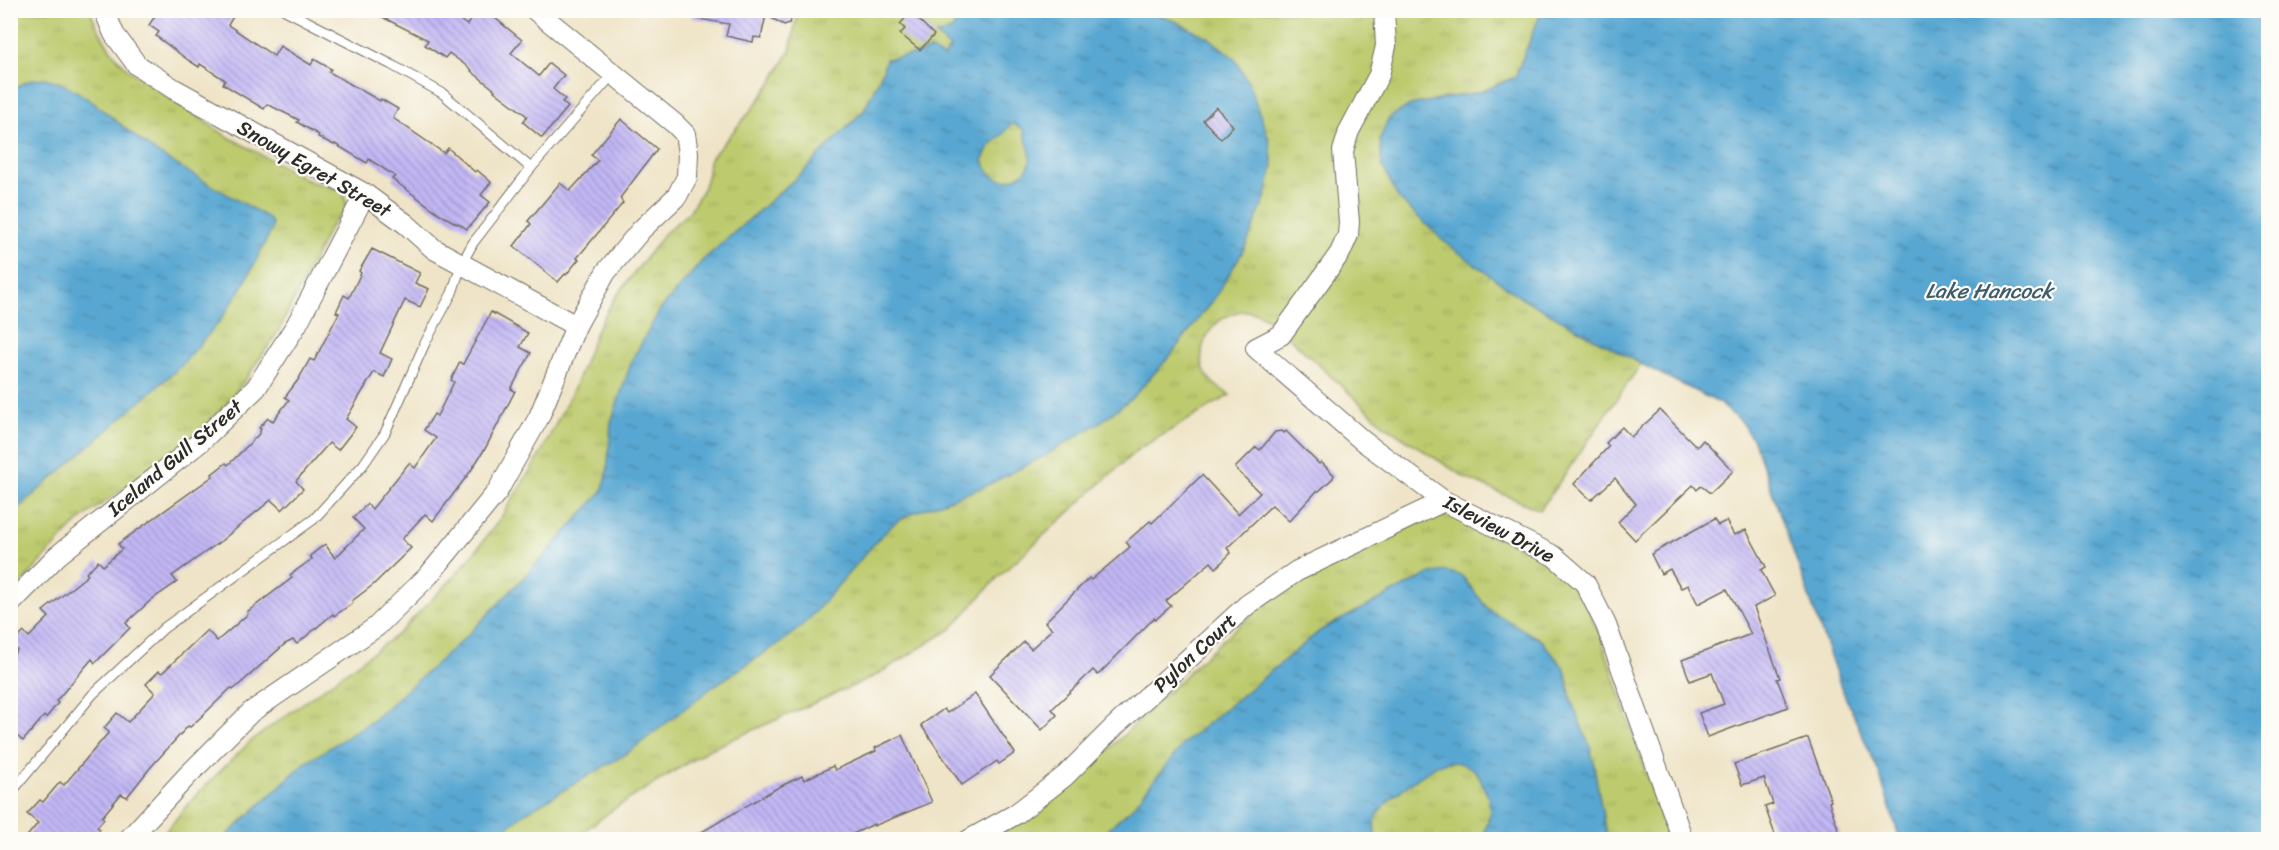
<svg xmlns="http://www.w3.org/2000/svg" width="2279" height="850" font-family="Sriracha,sans-serif">
	<defs>
		<pattern id="park-tufts" width="24" height="20" patternUnits="userSpaceOnUse" patternTransform="scale(1.5)"><rect width="24" height="20" fill="#bdcb6e"/><path d="M3 7l-1-3M5 7V3M7 7l1-3M15 17l-1-3M17 17v-4M19 17l1-3" fill="none" stroke="#a3ae5f"/></pattern>
		<pattern id="water-ripples" width="26" height="14" patternUnits="userSpaceOnUse" patternTransform="scale(1.5)"><rect width="26" height="14" fill="#58a7d2"/><path d="M2 4q2-2 4 0t4 0M15 11q2-2 4 0t4 0" fill="none" stroke="#4988ab"/></pattern>
		<pattern id="building-back-hatch" width="6" height="6" patternUnits="userSpaceOnUse" patternTransform="scale(1.5)"><rect width="6" height="6" fill="#c2b7f5"/><path d="M-1 5l2 2M0 0l6 6M5-1l2 2" fill="none" stroke="#9e95c7"/></pattern>
	</defs>
	<rect width="100%" height="100%" fill="#fdfcf7"/>
	<filter id="ink" filterUnits="userSpaceOnUse"><feTurbulence type="fractalNoise" baseFrequency=".0167" numOctaves="2"/><feDisplacementMap in="SourceGraphic" scale="12" xChannelSelector="R" yChannelSelector="G"/><feConvolveMatrix kernelMatrix="1 2 1 2 8 2 1 2 1" color-interpolation-filters="sRGB"/></filter>
	<filter id="wash" filterUnits="userSpaceOnUse"><feTurbulence type="fractalNoise" baseFrequency=".008" numOctaves="4" result="noise"/><feDisplacementMap in="SourceGraphic" scale="24" xChannelSelector="R" yChannelSelector="G"/><feGaussianBlur stdDeviation="1.35" result="paint"/><feColorMatrix in="noise" values="0 0 0 0 0 0 0 0 0 0 0 0 0 0 0 0 0 1.4 0 .05"/><feComposite in="paint" operator="in"/></filter>
	<g filter="url(#wash)">
		<rect width="100%" height="100%" fill="#efe4c7"/>
		<g fill="url(#park-tufts)" stroke="#747b4c" stroke-width="1.5">
			<path d="M10,11H90C100,34 111,54 130,71L225,135L311,182L337,188L343,192L347,205L345,211L330,227L279,330L246,379L226,404L182,448L85,516L68,532L10,596Z"/>
			<path d="M798,11H1542L1515,77L1480,92L1410,105L1517,295L1641,364L1540,510L1466,478L1384,425L1269,319C1261,315 1252,310 1242,311C1214,315 1192,347 1206,374C1211,383 1221,390 1230,395L1137,450L998,577L951,629L873,677L708,750L615,808L573,839L158,840L199,792L251,741L398,634L453,578L478,548L502,516L540,455L574,388L598,327L615,298L664,234L690,211L704,187L708,173L709,160L749,113L772,82L790,51Z"/>
			<path d="M1446,510L1556,564L1574,579L1602,640L1668,839L991,840C1016,825 1041,810 1063,791C1131,733 1190,664 1260,608C1310,568 1387,538 1446,510Z"/>
		</g>
		<g fill="url(#water-ripples)" stroke="#42697e" stroke-width="1.5" fill-rule="evenodd">
			<path d="M967,10L1153,11L1208,37L1235,59L1248,82L1269,139L1273,167L1266,196L1246,246L1216,296L1170,356L1133,397L1102,421L1048,454L986,486L913,513L896,522L880,537L809,619L789,637L714,686L629,752L525,813L493,839L222,840L302,765L372,721L468,635L548,552L602,491L607,476L611,422L632,360L660,310L702,261L805,170L864,110L883,70L886,59L922,53L929,49L943,57L950,48L936,35L951,30ZM1014,124L1023,129C1025,140 1032,149 1030,161C1028,174 1010,184 997,178C989,175 986,167 983,160C990,138 1003,139 1010,125Z"/>
			<path d="M1542,11H2268V839H1900L1879,773L1841,687L1755,443L1741,422L1719,403L1641,364L1517,295L1447,244L1398,198L1382,165L1380,139L1388,119L1410,105L1480,92L1515,77Z"/>
			<path d="M45,78C88,89 120,128 156,152C192,175 231,196 268,218L272,223V229L244,284L220,321L181,366L11,514V90L30,80Z"/>
			<path d="M1445,571L1462,576L1488,609L1541,640L1565,669L1572,703L1591,749L1607,839H1479C1498,814 1489,794 1475,770C1464,764 1452,759 1440,764C1433,766 1426,773 1420,777C1401,790 1364,812 1377,839H1096L1131,809L1185,742L1321,630L1427,575Z"/>
		</g>
		<g id="blocks">
			<g fill="url(#building-back-hatch)">
				<path d="M159,10H237L228,25L274,56L280,46L311,65L314,59L331,69L329,72L380,101L381,99L398,109L393,118L444,153L448,148L475,172L477,170L491,182L481,195L490,202L467,229L458,223L457,224L440,214L392,179L395,176L369,159L367,163L335,144L334,145L318,137L319,135L297,122L299,120L267,104L264,109L223,84L225,80L200,64L199,67L188,60L156,36L159,32L149,25Z"/>
				<path d="M368,10H445L467,25L477,10H485L522,40L511,53L539,76L549,63L564,75L553,89L565,99L562,102L568,107L542,138L523,122L527,116L494,91L495,90L471,71L472,70L449,53L445,58L425,45L428,40Z"/>
				<path d="M693,10H794L790,23L784,25L766,15L761,38L754,37L753,42L726,36L729,24L692,18Z"/>
				<path d="M911,12L934,35L920,50L900,34L905,29L900,24Z"/>
				<path d="M1216,107L1233,126L1221,139L1203,120Z"/>
				<path d="M621,119L657,149L620,198L623,203L577,258L579,259L566,275L565,274L558,282L514,246L531,224L528,221L560,183L570,191L598,160L591,155Z"/>
				<path d="M372,249L420,273L415,283L429,289L420,307L405,300L380,353L392,359L384,377L374,372L346,419L356,427L338,450L329,443L296,481L303,489L282,510L271,500L221,541L172,576L177,582L151,600L126,623L130,628L95,663L92,659L56,701L58,703L46,718L44,716L23,741L10,730V659L17,650L11,645L24,632L29,637L49,617L43,611L88,575L86,573L98,561L103,566L122,549L118,544L213,476L212,474L226,463L228,465L258,435L261,429L259,428L268,418L273,421L289,400L285,397L298,380L310,359L314,361L339,313L336,312L344,295L349,298L361,273L359,271Z"/>
				<path d="M491,312L528,333L520,347L531,353L511,389L515,391L486,447L470,472L433,521L425,514L402,539L411,548L373,585L352,601L353,603L334,616L333,614L297,644L293,640L285,644L233,690L231,688L201,717L190,727L188,726L150,768L127,797L121,794L102,817L104,819L97,827L100,829L91,840H24L38,823L27,814L40,800L43,802L60,782L64,785L109,732L104,728L117,713L128,722L155,693L146,684L159,671L162,673L207,630L217,641L248,614L247,612L292,578L290,575L312,559L310,556L325,544L335,558L364,529L353,518L367,504L372,509L409,463L415,468L436,438L424,430L434,414L437,416L454,382L451,380L460,362L463,364Z"/>
				<path d="M1660,410L1697,447L1703,440L1733,471L1710,493L1701,486L1697,490L1693,485L1635,540L1618,522L1636,504L1615,478L1591,500L1574,484L1609,446L1606,443L1622,427L1631,437Z"/>
				<path d="M1282,431L1284,433L1286,431L1319,464L1321,462L1334,475L1333,478L1319,491H1317L1289,521L1272,505L1227,548L1231,553L1216,568L1211,562L1166,601L1171,606L1155,620L1154,618L1098,675L1093,670L1052,709L1057,715L1042,730L990,675L1024,642L1031,649L1052,629L1045,622L1089,578L1091,580L1130,547L1126,542L1150,521L1152,523L1202,475L1238,514L1260,493L1235,468L1256,447L1260,450L1275,432Z"/>
				<path d="M1714,519L1718,525L1726,521L1734,535L1746,530L1766,567L1761,570L1775,596L1754,607L1780,678L1777,679L1788,707L1708,737L1699,713L1724,704L1712,673L1690,681L1682,660L1751,634L1727,589L1698,604L1688,585L1681,588L1670,569L1661,574L1651,554Z"/>
				<path d="M975,694L1015,753L999,764L997,761L962,785L921,725L944,709L947,713Z"/>
				<path d="M902,735L932,802L874,826V824L840,840H688L777,788L802,776L804,780L833,766L835,770L876,751L875,748Z"/>
				<path d="M1808,738L1831,801L1829,802L1842,840H1777L1765,807L1773,804L1764,778L1742,785L1734,764Z"/>
			</g>
		</g>
	</g>
	<g filter="url(#ink)">
		<use href="#blocks" fill-opacity="0" stroke="#706c62" stroke-width="1.5"/>
		<g fill="none" stroke-linecap="round" stroke-linejoin="round">
			<defs>
				<g id="lane">
					<path d="M285,10L390,64L442,93L531,168"/>
					<path d="M10,794L93,694L164,628L314,519L363,465L385,433L425,343L452,293L462,263L473,243L531,168L613,74"/>
				</g>
				<g id="street">
					<path d="M104,10L114,34L137,65L174,89L365,194L406,224L434,249L576,326"/>
					<path d="M1384,10L1386,46L1379,75L1349,131L1343,151L1349,222L1348,235L1340,253L1281,335L1256,348L1363,441L1444,501L1554,556L1585,583L1606,625L1683,840"/>
					<path d="M10,604L57,556L199,443L256,388L297,324L365,194"/>
					<path d="M128,840L187,776L251,712L376,627L429,575L497,492L539,417L576,326L606,272L641,230L677,196L687,177L688,153L685,134L675,124L535,10"/>
					<path d="M969,840L1016,814L1065,776L1115,726L1247,605L1297,571L1444,501"/>
				</g>
			</defs>
			<use href="#lane" stroke="#706c62" stroke-width="11"/>
			<use href="#street" stroke="#706c62" stroke-width="22"/>
			<use href="#lane" stroke="#fff" stroke-width="9"/>
			<use href="#street" stroke="#fff" stroke-width="20"/>
		</g>
	</g>
	<g text-anchor="middle" dominant-baseline="central" stroke-width="4.5" stroke-linejoin="round" paint-order="stroke">
		<g font-size="20" fill="#2b2b2b" stroke="#fdfcf7">
			<text transform="translate(314 169) rotate(30)">Snowy Egret Street</text>
			<text transform="translate(175 458) rotate(-40)">Iceland Gull Street</text>
			<text transform="translate(1499 529) rotate(28)">Isleview Drive</text>
			<text transform="translate(1195 653) rotate(-43)">Pylon Court</text>
		</g>
		<g font-size="21" font-style="italic" fill="#3d5d6e" stroke="#fdfcf7">
			<text x="1989" y="291">Lake Hancock</text>
		</g>
	</g>
	<rect width="2279" height="850" fill="none" stroke="#fdfcf7" stroke-width="36"/>
</svg>
